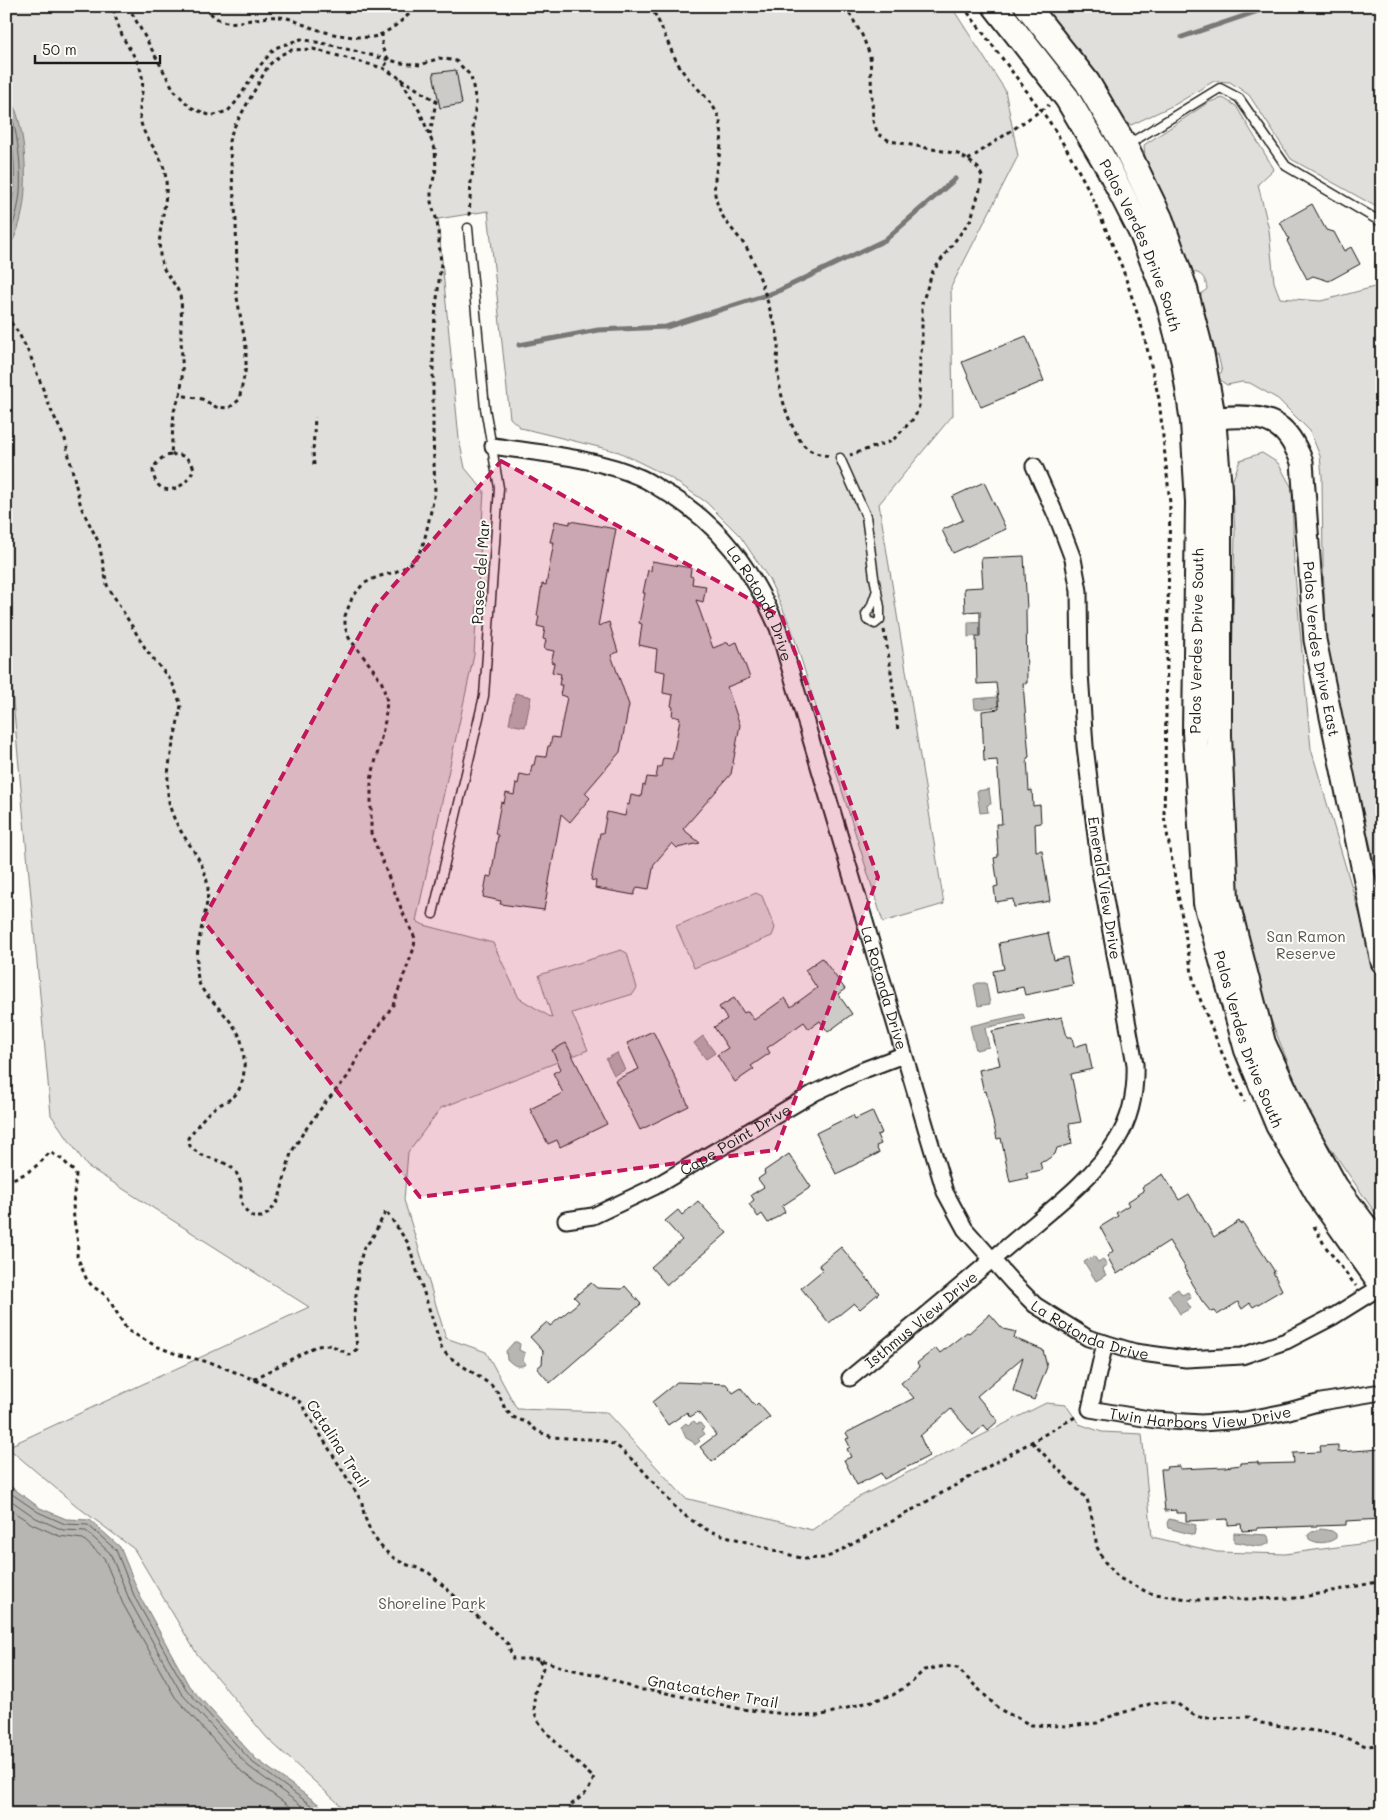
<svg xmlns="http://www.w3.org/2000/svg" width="1388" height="1820" font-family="Mali,sans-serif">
	<rect width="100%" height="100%" fill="#fdfcf7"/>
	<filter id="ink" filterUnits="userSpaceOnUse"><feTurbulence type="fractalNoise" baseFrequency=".02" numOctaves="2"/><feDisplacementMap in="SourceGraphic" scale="10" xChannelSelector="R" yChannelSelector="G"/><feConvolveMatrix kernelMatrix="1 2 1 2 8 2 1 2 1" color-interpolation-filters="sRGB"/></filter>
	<g filter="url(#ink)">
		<g fill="#e0dfdb" stroke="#7e7e7c">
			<path d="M6,6H951L1005,90L1018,156L951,287L953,415L879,504L944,904L883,922L791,627L769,579L740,536L706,502L669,477L619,452L521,428L510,418L488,211L438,219L459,439L465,468L484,491L474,655L416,921L424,925L493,943L519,998L552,1018L539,975L621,950L627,953L637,988L633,994L572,1013L588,1050L441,1108L408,1152L404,1200L446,1338L486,1352L517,1409L606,1412L685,1498L812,1530L857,1498L1046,1403L1066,1405L1079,1424L1102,1432L1142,1434L1152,1537L1217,1552L1285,1554L1382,1541V1814H350L267,1738L197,1654L134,1549L78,1507L7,1447L309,1307L87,1166L51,1115L6,625Z"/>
			<path d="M1039,6H1382V210L1291,159L1249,95L1230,82L1214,81L1176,104L1131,125L1119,116Z"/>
			<path d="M1223,98L1236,106L1274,169L1258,184L1269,230L1274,282L1280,298L1321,301L1382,285V893L1366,827L1326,643L1323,564L1322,476L1320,456L1310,431L1278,399L1250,383L1242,382L1227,385L1221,381L1218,374L1222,372L1218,355L1211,356L1198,297L1207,289C1206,279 1202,272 1191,272L1184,252L1145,159L1144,145L1209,102Z"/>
			<path d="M1262,453L1278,463L1292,488L1294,564L1311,749L1367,939L1382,996V1223L1310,1118L1248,962L1234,879L1229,802L1235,532L1232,482L1240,460Z"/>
			<path d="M756,893L762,896L775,928L772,936L694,968L676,926Z"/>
		</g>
		<g fill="#b7b6b2" stroke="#797876">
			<path d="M6,93C9,99 13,105 16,111C28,145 32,222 6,250Z"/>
			<path d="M995,621L980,636L968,637V622Z"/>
			<path d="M515,693L531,697L525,727L509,724Z"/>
			<path d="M997,697L998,707L975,709L974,699Z"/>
			<path d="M989,789L991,804L987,805L988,812L980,813L977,791Z"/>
			<path d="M978,983H986L990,1004L978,1006L974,985Z"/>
			<path d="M1023,1014L1025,1019L985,1028L989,1047L976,1050L970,1026Z"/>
			<path d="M703,1036L715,1053L706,1059L694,1043Z"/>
			<path d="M617,1053L625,1070L614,1075L606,1059Z"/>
			<path d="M1094,1256L1098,1262L1103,1259L1107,1265L1102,1268L1106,1275L1096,1281L1084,1262Z"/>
			<path d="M1178,1289L1182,1295L1188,1292L1191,1298L1186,1301L1191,1308L1180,1314L1168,1295Z"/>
			<path d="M514,1342H517L520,1344L519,1350L525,1353L523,1360L526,1364C518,1369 513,1365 507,1359L506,1351Z"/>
			<path d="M694,1421L697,1424L700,1423L704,1428L702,1430L705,1434L698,1439L700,1441L695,1445L693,1442L686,1438L681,1427L686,1423L688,1425Z"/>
			<path d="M6,1483L40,1508L66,1519L90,1520L120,1547L140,1596L189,1686L256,1759L324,1808L326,1814H6Z"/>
			<path d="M1169,1519L1196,1525L1194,1535L1168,1528L1167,1523Z"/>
			<path d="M1321,1529L1332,1531L1336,1534V1538C1329,1543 1318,1545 1309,1539L1308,1535L1312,1532Z"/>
			<path d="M1234,1533L1267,1535L1269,1538V1543C1258,1551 1246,1542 1234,1542Z"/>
		</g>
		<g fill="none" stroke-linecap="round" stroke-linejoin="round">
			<g stroke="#5a5a58" stroke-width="1">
				<path d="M6,103C18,123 23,177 19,200C17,215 12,228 6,241"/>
				<path d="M6,118C16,149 18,196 6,226"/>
				<path d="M6,1490L38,1512L65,1524L88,1525L116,1550L135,1598L186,1689L252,1762L319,1811L320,1814"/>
				<path d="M6,1497L36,1518L63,1530L86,1531L110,1553L130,1601L181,1693L248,1766L313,1814"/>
				<path d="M6,1507L32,1524L59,1536L83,1539L104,1558L123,1604L175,1697L242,1772L300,1814"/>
			</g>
			<g stroke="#797876" stroke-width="5">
				<path d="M1182,37L1273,6"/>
				<path d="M519,345L598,330L666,327L776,292L885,240L955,179"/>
			</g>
		</g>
		<g fill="#cccbc8" stroke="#1c1c1c">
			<path d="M456,70L462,104L440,108L433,73Z"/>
			<path d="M1312,204L1326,230L1334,232L1344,251L1351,247L1360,264L1329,281L1313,276L1307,279L1287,241L1289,239L1280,222Z"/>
			<path d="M1026,336L1044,381L981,407L962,362Z"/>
			<path d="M984,482L1006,529L953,553L942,530L963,520L952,497Z"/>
			<path d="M555,521L570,524V521L616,529L598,626L609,622L618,652L611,655L629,705L620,752L585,793L590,798L570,822L561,814L544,910L500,904L501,901L483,897L487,876L491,877L498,835L495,834L501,802L504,803L506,793L514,795L516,783L518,784L520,774L530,776L532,765H534L536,756L546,757L548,746H550L552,737L559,738L567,697L560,695L562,685H559L561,674L552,672L554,663L551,662L554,651L544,649L546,640L543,639L545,628L537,626L539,616H537L542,584L546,585L554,542H550Z"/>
			<path d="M1024,556L1027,609H1026L1027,683H1023L1029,757L1027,758L1029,791L1032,790L1033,806L1040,805L1041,823L1035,824L1036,851L1042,850L1050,901L1014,907L1013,899L996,902L994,887L998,886L994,858L998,857L996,824H1002L997,760L984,761L982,711L999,709L996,683L977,684L976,637H980V611L965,612L964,588L983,587L981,558Z"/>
			<path d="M652,561L691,568L690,576L693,577L692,584L706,586L703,602L696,600L713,648L728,642L729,645L737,642L750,678L727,687L740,725L731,774L683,829L700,843L677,848L672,843L654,864L649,889L637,887L634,895L595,888L596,881L591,880L600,833H603L607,812L625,816L627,804L629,805L631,795L641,797L643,785L645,786L647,777L656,778L658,767H661L663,758L672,759L677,736L680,718L672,716L673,707L671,706L673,695L663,693L665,672L655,670L657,649L639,645L642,624L639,623L645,593H643L648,570L651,571Z"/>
			<path d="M1048,933L1054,960L1067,957L1073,985L1025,995L1023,987L997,993L993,971L1004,969L999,943Z"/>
			<path d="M822,958L845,989L838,994L852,1014L828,1032L820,1021L809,1029L804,1022L767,1048L770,1053L751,1066L754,1069L735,1082L717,1055L728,1048L714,1027L727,1019L719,1007L734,998L744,1013L748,1011L754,1020L785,998L791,1007L817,988L805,970Z"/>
			<path d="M1062,1017L1067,1037H1072L1074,1047L1087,1043L1092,1069L1071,1074L1081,1122L1069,1124L1072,1144L1057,1148L1055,1154L1045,1161L1040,1162L1042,1170L1026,1173L1028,1178L1010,1182L1001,1138L997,1139L986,1091L984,1092L979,1070L1000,1065L992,1031Z"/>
			<path d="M653,1031L689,1106L640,1130L615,1080L639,1069L627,1043Z"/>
			<path d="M566,1043L607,1124L560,1147L557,1140L548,1144L530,1109L563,1093L553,1073L561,1069L552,1050Z"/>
			<path d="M872,1111L882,1133L877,1135L881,1144L876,1146L879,1153L836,1174L816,1133L853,1115L855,1119Z"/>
			<path d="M789,1154L811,1187L782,1206L785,1212L768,1223L762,1214L758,1217L749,1204L754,1200L751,1195L764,1187L758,1179L765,1174L764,1171Z"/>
			<path d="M1163,1174L1179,1200L1189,1194L1214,1237L1239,1221L1241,1224L1243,1223L1275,1272H1273L1282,1290L1253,1307L1250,1303L1242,1309L1238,1302L1217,1315L1214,1311L1211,1312L1202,1301L1190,1281L1191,1280L1184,1268L1185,1267L1169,1241L1117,1274L1107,1256L1113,1251L1100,1227L1118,1216L1116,1213L1129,1205L1127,1202L1144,1191L1142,1187Z"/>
			<path d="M698,1201L727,1233L667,1285L651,1267L682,1240L665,1221L678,1210L682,1215Z"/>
			<path d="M841,1247L879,1293L860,1309L854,1303L829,1323L801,1288L823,1270L819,1265Z"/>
			<path d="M591,1283L597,1288L622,1289L625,1286L641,1304L550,1383L537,1368L542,1364L543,1351L530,1337L547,1322L550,1326L579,1302L574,1297Z"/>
			<path d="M990,1314L1003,1329L1016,1332L1014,1338L1043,1350L1047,1367L1034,1400L1013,1391L1023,1357L977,1396L998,1421L988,1430L984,1425L973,1435L951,1409L920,1436L929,1456L884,1479L881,1473L857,1485L844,1460L851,1457L847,1449L850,1447L846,1439L849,1438L846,1433L914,1398L901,1383L920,1367L917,1363L936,1348L940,1353L967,1332L969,1333Z"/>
			<path d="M677,1382L726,1384L733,1393L741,1388L755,1406L758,1403L770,1417L712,1462L700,1447L716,1435L698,1412L690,1417L687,1412L668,1425L652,1402Z"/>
			<path d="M1338,1445V1452L1382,1449V1519L1346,1521V1525L1257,1528V1530L1242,1531L1241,1524L1228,1525V1519L1186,1521V1513H1176V1510L1165,1511L1161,1469H1167L1166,1467L1180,1466V1469L1225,1467L1241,1465V1463L1258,1462V1464L1294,1463L1293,1453L1321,1452L1320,1446Z"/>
		</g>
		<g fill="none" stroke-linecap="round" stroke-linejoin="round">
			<defs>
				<g id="lane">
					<path d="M1127,145L1220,88L1239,98L1286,166L1381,222"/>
					<path d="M840,458L866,516L874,577L880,607V620L875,624L867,620L866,614L871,607L877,590"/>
					<path d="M433,914L484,696L499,488L485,408L468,228"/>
				</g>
				<g id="street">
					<path id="s1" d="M493,446C538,453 598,458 639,477C647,480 655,486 662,490C720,523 751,568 778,628L945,1192L965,1229L1013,1283L1035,1305L1088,1338L1135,1352L1186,1359L1242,1356L1286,1341L1334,1316L1382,1286"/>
					<path id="s2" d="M566,1220L593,1216L654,1187L814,1093L861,1071L903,1055"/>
					<path id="s3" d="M1105,1343L1090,1409L1155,1420L1201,1423L1245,1420L1285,1412L1321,1402L1375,1393"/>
					<path id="s4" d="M850,1378C905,1333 960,1287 1014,1241C1048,1212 1094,1178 1117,1140C1132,1116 1136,1091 1135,1064L1101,877L1085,746L1080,673L1079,591L1073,559L1059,522L1034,466"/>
				</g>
				<g id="secondary">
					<path id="s5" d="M1197,421C1220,417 1258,412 1278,426C1290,434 1297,449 1302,462L1315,640L1382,962"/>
				</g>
				<g id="primary">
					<path id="s6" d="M995,6L1067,98L1108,167L1142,234L1169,303L1184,362L1193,422L1198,502L1195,732L1206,903L1247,1050L1278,1125L1319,1196L1382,1285"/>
					<path d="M1027,6L1087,82L1125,146L1160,218L1185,289L1201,351L1213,418L1219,489V735L1226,899L1263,1043L1297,1116L1335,1186L1382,1249"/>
				</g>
			</defs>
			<use href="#lane" stroke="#1c1c1c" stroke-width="11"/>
			<use href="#street" stroke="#1c1c1c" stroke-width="19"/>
			<use href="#secondary" stroke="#1c1c1c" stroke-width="25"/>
			<use href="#primary" stroke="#1c1c1c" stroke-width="28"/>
			<g stroke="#1c1c1c" stroke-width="3" stroke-dasharray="4 4" stroke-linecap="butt">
				<path d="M128,6L174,90L190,107L211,116L228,111L237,101L258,68L275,48L301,39L331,45L401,63L421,65L439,58L456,61L471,76L476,102L473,129L476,151L471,182L469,217"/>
				<path d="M206,6C222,37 254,14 280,17C289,17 297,22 305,25C322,32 339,36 357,37C363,37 371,38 377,36C391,31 407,17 417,6"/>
				<path d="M650,6C665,29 670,56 687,77C699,91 716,104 720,122C726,148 712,170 715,194C719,221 737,231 749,252C759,272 766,296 772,317C775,324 777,332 778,339C779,346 777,354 777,362C778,384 784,412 795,431C804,449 810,453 829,456"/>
				<path d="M845,6L862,35L870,55L873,121L878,134L890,141L958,154L968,160L978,168L982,176L980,189L971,219L933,271L922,303V347L920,357L919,406L915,417L892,441L850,455"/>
				<path d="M963,6L1049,121L1069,153L1090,192L1122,267L1143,331L1159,399L1170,503L1164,816L1194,984L1222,1053L1245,1102"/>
				<path d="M382,33V48L389,60L383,68"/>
				<path d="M401,79L436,101L430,135"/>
				<path d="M968,160L1049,105"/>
				<path d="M6,316L18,332L30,355L51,410L65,439L81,507L99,543L107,585L147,651L172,682L181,705C176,738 161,777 171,810C180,839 205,856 208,888C208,899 206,908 204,918C199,937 195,959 198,979C200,990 210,998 217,1006C225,1015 235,1026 240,1037C244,1049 246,1069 242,1082C236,1101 227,1099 213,1109C203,1117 196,1128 188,1138L190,1146L199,1154L222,1162L230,1166L236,1172L241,1183V1202L247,1212L253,1217H262L270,1212L279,1199L291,1153L303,1133L325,1103L349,1075L356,1060L393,1005L414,948L415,938L403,913L371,833V780L385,721L387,701L382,683L373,669L349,638L345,627V616L352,598L363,584L377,577L395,572L406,567L415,559L423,546L429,520L435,492L433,433V335L441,263L437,221L431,202V189L436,169L435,149L420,112L400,78L383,68L313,49L291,50L280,55L268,66L233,129L229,141L236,220L237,277L236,292L246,347V367L239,400L229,408L216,407L202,399L180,395C185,368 180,349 181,323C181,312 183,304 179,293C175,282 165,275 162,264C153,234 171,203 165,173C161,152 147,143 142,126C136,109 145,91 142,76C140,61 128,49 122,35C118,26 115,16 113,6"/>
				<path d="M171,455C162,456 156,462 153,470C155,501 187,491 194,468C189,458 182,453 171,455L174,411L180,395"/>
				<path d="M314,465L313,452L315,417"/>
				<path d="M884,630L890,664L898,731"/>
				<path d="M6,1178L10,1180C29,1173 37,1167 50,1152L63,1160L76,1174L73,1204L74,1220L78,1243L77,1256L86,1278L92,1286L107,1296L127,1330L156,1346L176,1354L212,1363L253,1379L292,1397L300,1402L362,1502C364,1526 380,1553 403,1563C412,1567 421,1568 429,1573L508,1644L513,1659H538L565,1668L602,1676L639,1690H652L741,1709L794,1715L819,1716L893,1695L911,1683L924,1670L946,1666L957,1668L999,1709L1031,1725L1067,1726L1097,1723L1109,1717L1153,1703L1162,1702L1176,1703L1195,1716L1203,1718L1249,1717L1261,1723L1336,1734L1366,1746L1382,1745"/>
				<path d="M1314,1226L1325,1246L1356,1286"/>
				<path d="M254,1379L316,1346L331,1345L350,1355L357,1349L354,1315L359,1265L364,1247L371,1240L386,1211L408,1243L442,1349L448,1356L491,1385L499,1394L505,1409L513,1417L528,1423L537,1431L552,1437L602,1440L617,1446L639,1466L674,1506L688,1518L709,1531L804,1559L823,1558L833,1555L1077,1416"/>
				<path d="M1032,1442L1087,1499L1091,1513L1097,1547L1104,1561L1119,1578L1149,1593L1194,1600L1299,1598L1382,1581"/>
				<path d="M539,1660L543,1668C537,1683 531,1699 536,1716C541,1731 581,1767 594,1778L588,1791L571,1805L569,1814"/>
			</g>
			<use href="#lane" stroke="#fdfcf7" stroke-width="8"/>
			<use href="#street" stroke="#fdfcf7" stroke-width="15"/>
			<use href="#secondary" stroke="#fdfcf7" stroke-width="21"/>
			<use href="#primary" stroke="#fdfcf7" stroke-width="24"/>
		</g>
	</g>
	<path fill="#c2185b" fill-opacity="0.2" stroke="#c2185b" stroke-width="4" stroke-dasharray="10 6" stroke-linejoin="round" d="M501,461L782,617L878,877L776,1150L420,1197L203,920L375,607Z"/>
	<g text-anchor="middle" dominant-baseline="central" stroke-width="4" stroke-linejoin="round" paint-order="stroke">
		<g font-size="15" fill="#1c1c1c" stroke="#fdfcf7">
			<text stroke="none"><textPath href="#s6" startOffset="282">Palos Verdes Drive South</textPath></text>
			<text transform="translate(480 572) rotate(-86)">Paseo del Mar</text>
			<text stroke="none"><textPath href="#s1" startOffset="330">La Rotonda Drive</textPath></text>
			<text transform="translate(1196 641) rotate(-89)">Palos Verdes Drive South</text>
			<text stroke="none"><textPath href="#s5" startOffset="315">Palos Verdes Drive East</textPath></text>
			<text transform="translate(1105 888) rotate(81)">Emerald View Drive</text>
			<text stroke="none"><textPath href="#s1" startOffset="735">La Rotonda Drive</textPath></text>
			<text stroke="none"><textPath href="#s6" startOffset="1092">Palos Verdes Drive South</textPath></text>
			<text stroke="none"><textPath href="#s2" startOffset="189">Cape Point Drive</textPath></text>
			<text stroke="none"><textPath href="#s4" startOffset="92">Isthmus View Drive</textPath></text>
			<text stroke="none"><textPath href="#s1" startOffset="1155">La Rotonda Drive</textPath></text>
			<text stroke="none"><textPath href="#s3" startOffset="179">Twin Harbors View Drive</textPath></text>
			<text transform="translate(338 1443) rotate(57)">Catalina Trail</text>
			<text transform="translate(713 1691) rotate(10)">Gnatcatcher Trail</text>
		</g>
		<g font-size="15" fill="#575655" stroke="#fdfcf7">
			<text x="1306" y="936">San Ramon<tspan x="1306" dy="17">Reserve</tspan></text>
			<text x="432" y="1603">Shoreline Park</text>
		</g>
	</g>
	<rect width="1388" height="1820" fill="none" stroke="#fdfcf7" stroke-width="25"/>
	<rect x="12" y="12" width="1363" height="1795" fill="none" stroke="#1c1c1c" stroke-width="2" filter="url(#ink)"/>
	<path d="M35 55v8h125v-8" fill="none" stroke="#1c1c1c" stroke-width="2.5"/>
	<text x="42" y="55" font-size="15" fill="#1c1c1c" stroke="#fdfcf7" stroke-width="4" paint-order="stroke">50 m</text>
</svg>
